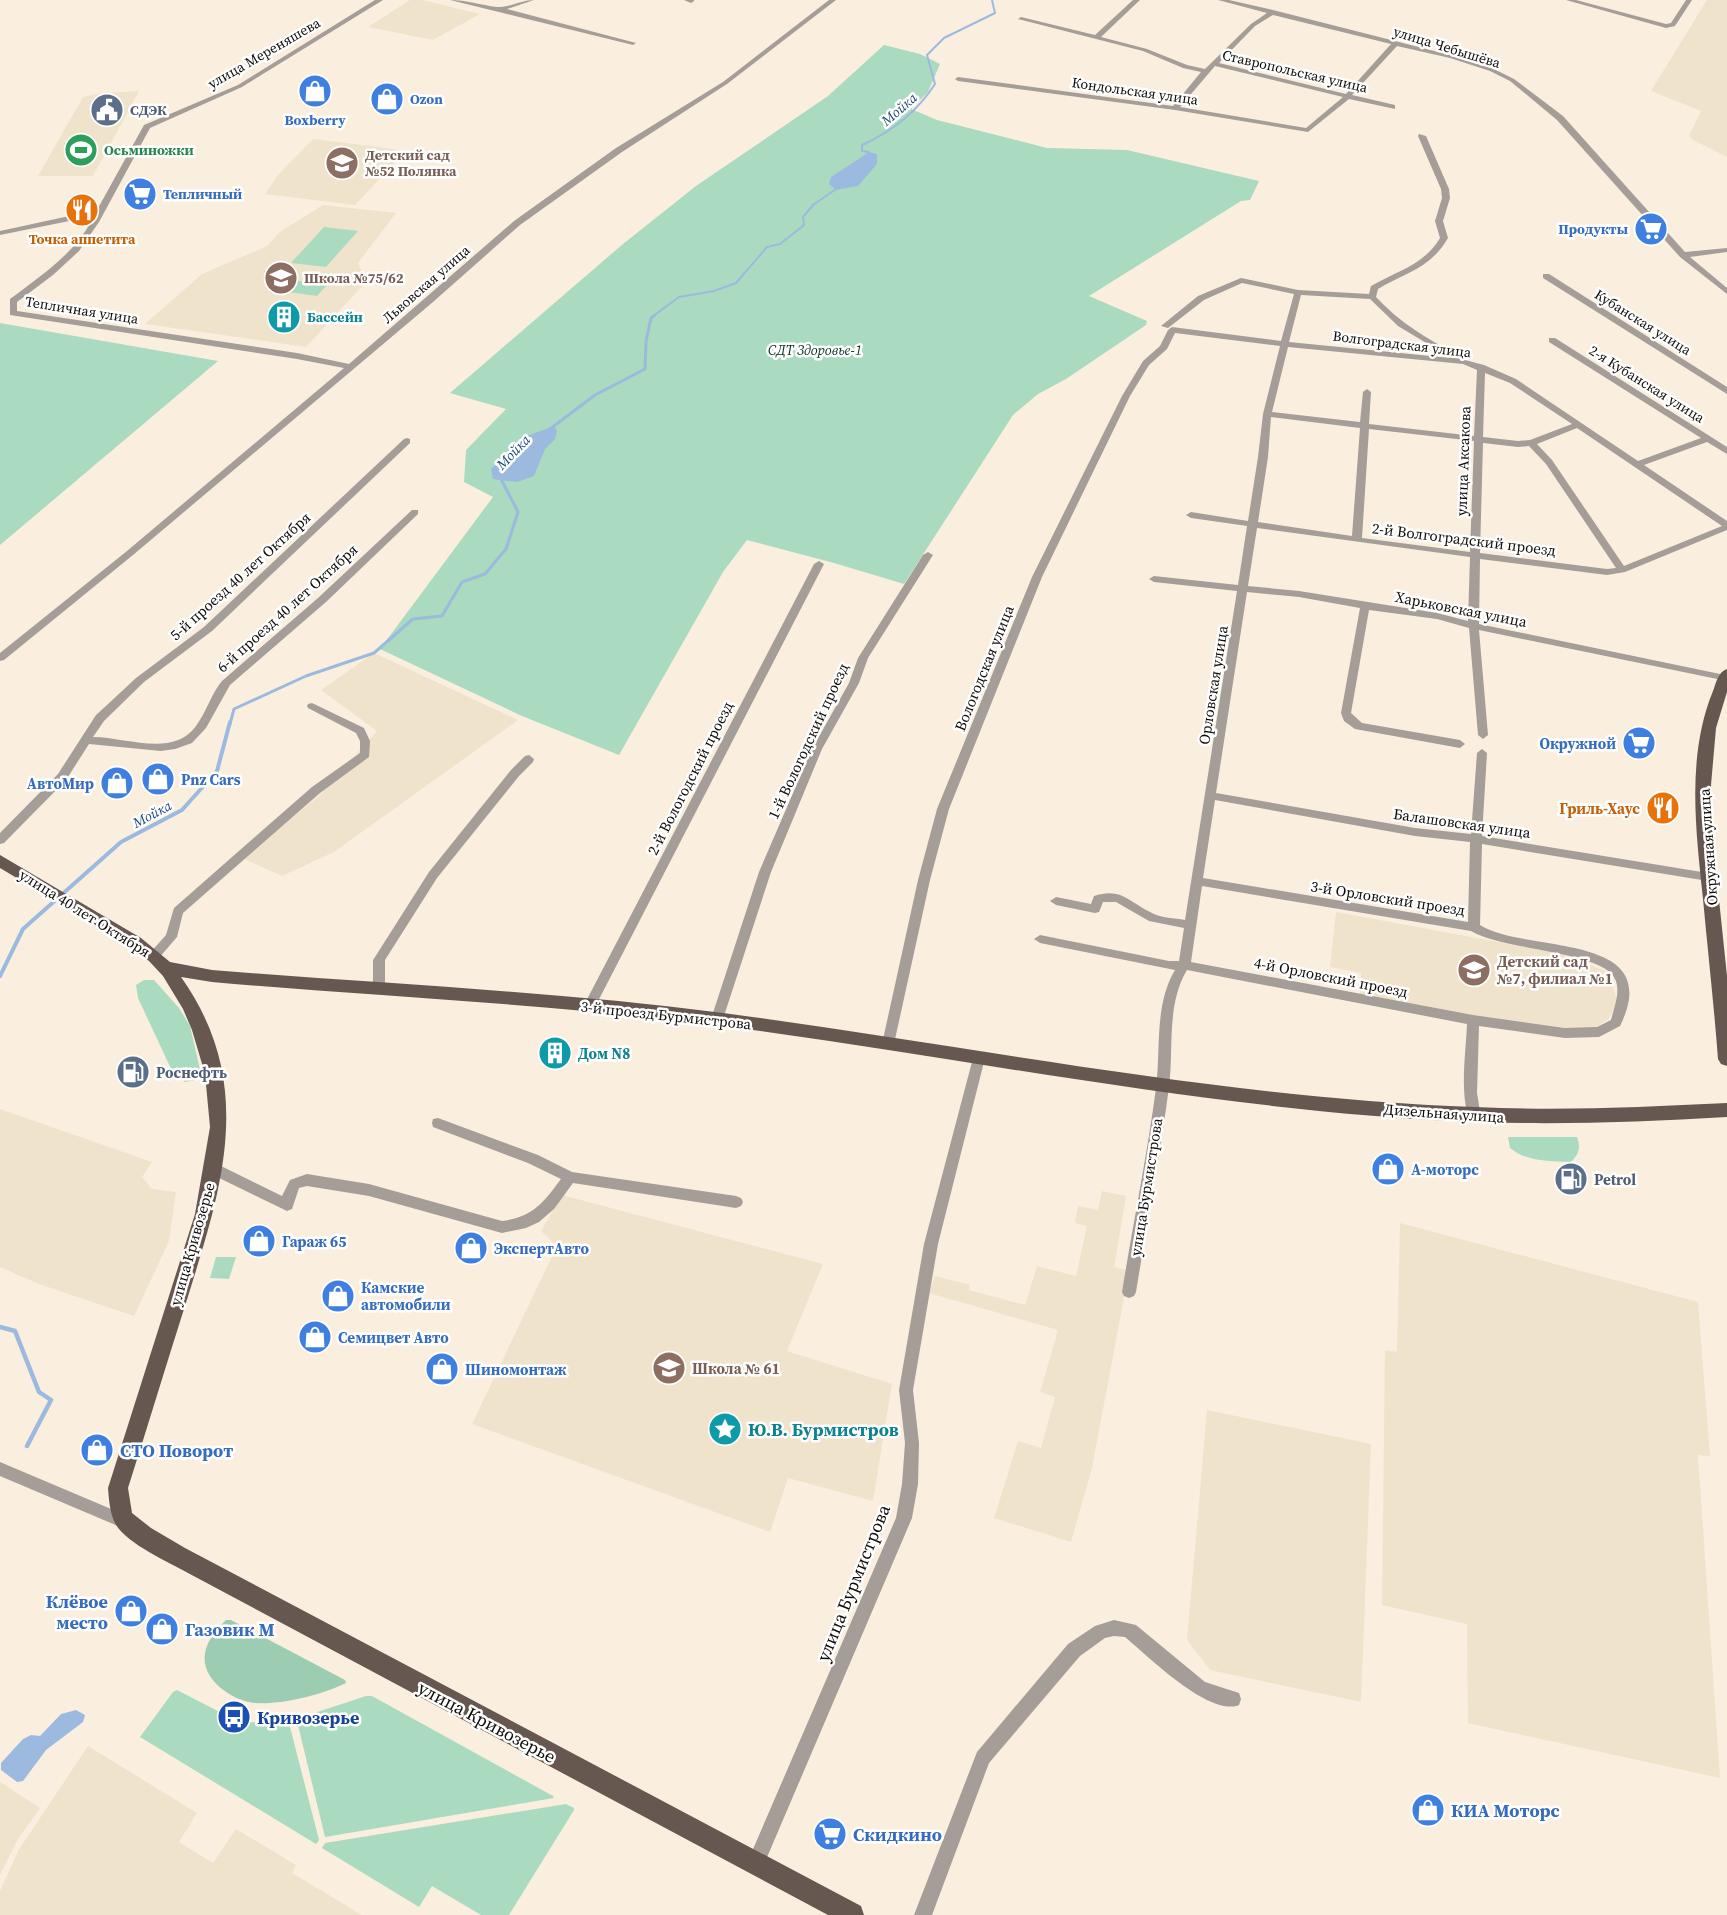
<svg xmlns="http://www.w3.org/2000/svg" width="1727" height="1915" font-family="'Source Serif 4',serif">
	<rect width="100%" height="100%" fill="#faefde"/>
	<g fill="#f0e3cb">
		<path d="M410,0H422L480,14L433,40L368,27Z"/>
		<path d="M1707,0H1727V157L1693,140L1689,136L1701,111L1651,91Z"/>
		<path d="M139,91L93,176H38L83,97L101,93Z"/>
		<path d="M313,139L371,146L406,151L355,205L265,194L278,175Z"/>
		<path d="M323,205L396,213L358,263L366,282L306,347L145,324L202,274L267,246L280,232Z"/>
		<path d="M374,653L518,720L334,852L282,876L242,858L319,796L377,731L321,690Z"/>
		<path d="M1336,912L1569,955L1609,973L1618,1004L1608,1019L1590,1031L1473,1015L1360,994L1361,973L1330,967Z"/>
		<path d="M0,1109L152,1162L142,1177L152,1189L176,1192L169,1241L134,1316L39,1284L0,1267Z"/>
		<path d="M1102,1191L1126,1196L1114,1267L1129,1271L1092,1468L1071,1542L994,1518L1018,1441L1041,1448L1055,1397L1040,1392L1058,1330L929,1293L935,1276L970,1285L969,1290L1025,1305L1037,1266L1076,1276L1087,1226L1075,1223L1078,1206L1098,1210Z"/>
		<path d="M562,1195L823,1264L787,1351L892,1384L873,1501L788,1478L770,1532L472,1424L557,1246L541,1231Z"/>
		<path d="M1400,1223L1698,1302L1710,1456L1698,1455L1720,1778L1468,1723L1467,1624L1382,1605L1385,1350L1397,1352Z"/>
		<path d="M1207,1410L1371,1444L1361,1702L1210,1670L1187,1640Z"/>
		<path d="M88,1746L197,1813L179,1842L213,1863L236,1829L296,1865L292,1873L362,1915H0V1891L18,1851Z"/>
		<path d="M0,1782L40,1808L18,1839L0,1875Z"/>
	</g>
	<g fill="#aadabf">
		<path d="M884,45L920,54L940,64L928,92L911,109L937,120L1047,148L1127,150L1259,181L1250,200L1241,201L1089,296L1147,321L1146,325L1066,379L1038,394L1013,415L904,584L834,563L747,540L723,572L619,755L522,716L380,649L493,497L464,482L466,450L506,409L450,393L623,244L696,186L828,96Z"/>
		<path d="M324,227L358,231L326,267L291,263Z"/>
		<path d="M291,280L327,285L317,296L281,291Z"/>
		<path d="M0,323L218,361L0,545Z"/>
		<path d="M144,980H154L179,1008L190,1026L201,1074L196,1080L185,1082L173,1073L138,998L136,985Z"/>
		<path d="M1508,1137H1577C1581,1148 1579,1154 1571,1162C1549,1161 1527,1162 1510,1148Z"/>
		<path d="M216,1257H236L229,1279L210,1278Z"/>
		<path d="M177,1690L239,1722L289,1723L319,1840L316,1844L140,1737L173,1692Z"/>
		<path d="M366,1696H372L553,1796L554,1798L325,1837L297,1721L299,1718Z"/>
		<path d="M566,1804L574,1808V1810L509,1915H481L432,1886L419,1907L322,1848L325,1843Z"/>
	</g>
	<path fill="#9ccdb2" d="M226,1620H231L345,1680L346,1683C322,1695 281,1705 255,1703C230,1700 195,1676 207,1646C210,1637 219,1627 226,1620Z"/>
	<g fill="#9cbadf">
		<path d="M869,152L877,154V164L858,186L836,190L829,184L831,177Z"/>
		<path d="M554,426L557,431L555,439L545,449L534,476L517,482L493,479L491,469L527,436Z"/>
		<path d="M76,1710L85,1715L83,1722L46,1750L23,1781L17,1782L1,1770V1763L23,1739L31,1735L40,1736L61,1714Z"/>
	</g>
	<g fill="none" stroke-linecap="round" stroke-linejoin="round">
		<g stroke="#9cbadf" stroke-width="2">
			<path d="M869,156V152L862,151V145C893,131 917,112 935,84L927,55L944,38L995,13L992,0"/>
			<path d="M652,317L679,297L714,291L736,283L767,247L780,244L804,225L803,217L813,205L839,187"/>
		</g>
		<g stroke="#9cbadf" stroke-width="3">
			<path d="M550,429L595,395L645,369L646,341L651,318L654,316"/>
			<path d="M230,724L234,709L306,676L374,653L413,619L442,616L462,582L485,574L506,549L518,512L501,479L503,478"/>
		</g>
		<path stroke="#9cbadf" stroke-width="4" d="M0,976L23,929L121,842L182,810L217,771L230,722"/>
		<path stroke="#9cbadf" stroke-width="4.5" d="M0,1327L15,1331L39,1392L51,1400L27,1446"/>
		<g fill="#a59d98" fill-rule="evenodd">
			<path d="M375,0H383L242,87L150,128L99,222L79,251L53,275L17,302V311L297,353L349,364L514,221L616,148L723,82L829,0H836L727,84L622,152L520,225L433,302L133,555L4,660L0,661V653L127,551L344,368L297,359L10,315V299C42,275 77,252 94,216L0,235V231L97,210L144,125L238,85Z"/>
			<path d="M450,0C466,0 481,5 497,7C508,8 522,0 534,0L507,9L636,43L633,45Z"/>
			<path d="M684,0H694V1L691,3Z"/>
			<path d="M1133,0H1140L1101,37L1147,49L1187,65L1205,69L1251,24L1267,13L1218,0H1229L1273,10L1454,56L1494,69L1514,79L1563,116L1685,252L1727,248V252L1690,257L1727,288V294L1680,257L1557,120L1510,81L1490,71L1450,58L1397,46L1352,95L1395,105V109L1349,99L1308,132L1175,110L958,81L955,79L958,77L1173,106L1201,72L1183,68L1143,51L1018,19L1021,17L1095,35ZM1273,15L1391,44L1346,94L1219,63L1255,26ZM1215,66L1343,97L1306,128L1180,107Z"/>
			<path d="M1566,0H1576L1666,24L1671,23L1686,0H1692L1675,26L1666,28Z"/>
			<path d="M1419,134L1426,136L1449,189L1450,198L1443,221L1448,238C1430,269 1406,272 1378,289L1376,297C1400,323 1429,340 1460,356L1461,359L1484,365L1516,379L1638,461L1701,438L1549,342V338H1555L1727,447V454L1707,442L1644,465L1727,521V530L1625,572L1607,575L1480,559L1479,624L1725,675H1727V681L1479,630L1488,735L1483,739L1478,735L1469,628L1437,619L1369,610L1351,713L1362,723L1460,740L1465,744L1460,748L1355,729L1344,721L1341,713L1360,608L1299,597L1247,592L1216,793L1415,828L1471,834L1477,753L1482,749L1487,753L1482,836L1708,873L1714,877L1708,881L1482,844L1480,925C1525,954 1667,930 1620,1026L1599,1037L1565,1038L1479,1026L1477,1093L1481,1117L1480,1121L1475,1122L1470,1121C1459,1095 1466,1052 1467,1024L1187,970C1166,1005 1174,1049 1169,1087C1160,1156 1147,1224 1136,1292L1134,1296L1129,1298L1124,1296L1122,1292C1133,1224 1147,1156 1156,1088C1161,1049 1154,1005 1175,970L1040,943L1034,939L1040,935L1169,961H1179L1184,928L1149,921L1116,902H1103L1099,912L1095,913L1056,905L1050,901L1056,897L1091,904L1094,896C1121,887 1129,902 1152,913C1162,918 1174,918 1185,920L1237,591L1154,582L1149,579L1154,576L1238,585L1247,526L1191,518L1186,515L1191,512L1248,521L1258,457L1263,414L1280,346L1175,333L1167,349L1149,365L1130,396L1042,577L949,809L930,880L894,1044L892,1047H884L882,1044L918,880L937,809L1032,577L1122,396L1143,361L1160,346L1168,330L1172,327L1281,341L1294,294L1242,283L1204,300L1168,328L1161,326L1198,296L1241,278L1298,290L1369,294L1371,286C1397,271 1424,265 1440,238L1435,221L1442,198L1441,189L1418,136ZM1301,295L1370,299L1398,326L1451,358L1289,342ZM1288,347L1463,364L1477,370L1474,436L1369,424L1371,392L1367,389L1363,392L1360,422L1272,412ZM1485,373L1510,383L1572,424L1530,440L1518,441L1483,437ZM1271,417L1360,428L1352,536L1258,522L1268,457ZM1577,428L1722,526L1624,566L1552,460L1537,444ZM1369,429L1474,441L1470,552L1362,538ZM1483,443L1518,447L1529,446L1546,464L1616,568L1607,569L1480,553ZM1257,528L1470,557L1468,621L1437,613L1299,591L1248,586ZM1215,800L1415,836L1470,842L1468,922L1203,878ZM1202,886L1471,931C1501,950 1603,951 1615,979C1621,991 1614,1008 1611,1020L1597,1027L1565,1028L1473,1015L1191,962Z"/>
			<path d="M1543,274H1549L1727,387V394L1543,278Z"/>
			<path d="M407,438L410,439V443L212,631L144,682L104,721L93,737C126,737 173,758 196,726C207,711 211,694 222,681L318,598L412,510H418V514L326,602L230,685L206,728L192,743L175,749L161,751L89,744L66,780L4,843L0,844V833L58,774L96,715L107,705L136,678L204,627L404,439Z"/>
			<path d="M928,552L933,555L868,658L859,683L822,749L771,872L723,1019L721,1022H713L711,1019L759,872L812,749L849,683L858,658L923,555Z"/>
			<path d="M819,561L824,564L595,1007L593,1010H585L583,1007L814,564Z"/>
			<path d="M312,703L364,728L370,741L369,757L320,793L183,913L177,937L158,959H150L148,956L150,953L166,935L174,908L312,787L360,753V741L356,733L308,708L307,706L308,704Z"/>
			<path d="M529,755L534,759L533,762L519,776L437,878L385,960V990L383,993H375L373,990V960L375,957L429,872L511,770L525,756Z"/>
			<path d="M979,1053L983,1054L985,1058L938,1244L913,1390L919,1443L918,1484L912,1518L762,1869L756,1872L750,1869L747,1863L896,1518L902,1484L905,1443L899,1390L924,1244L973,1058L975,1054Z"/>
			<path d="M438,1118L538,1155L572,1172L736,1196L741,1198L743,1202L741,1206L736,1208L573,1183L554,1209L539,1222L526,1228L502,1233L369,1196L307,1186L299,1188L292,1209L287,1211L209,1173L207,1169L209,1165L214,1164L219,1165L282,1196L290,1180L307,1174L369,1184L502,1221C533,1217 543,1203 561,1179L528,1163L433,1127L432,1123L433,1119Z"/>
			<path d="M0,1462L130,1517L133,1522L130,1527L125,1529L0,1476Z"/>
			<path d="M1114,1620L1136,1625L1205,1682L1239,1693L1241,1699L1239,1705C1209,1717 1148,1656 1125,1637L1114,1636L1105,1638L1080,1656L989,1763L932,1915H914L977,1752L1068,1644L1095,1626Z"/>
		</g>
		<g fill="#665851" fill-rule="evenodd">
			<path d="M1727,669V692L1716,728L1711,785L1713,842L1727,976V1066L1721,1064L1718,1059C1714,1006 1708,953 1703,899C1696,831 1686,757 1713,691C1716,683 1718,672 1727,669Z"/>
			<path d="M0,855L141,938L170,962L212,970C382,984 554,991 723,1013C973,1046 1222,1098 1475,1107C1559,1111 1643,1107 1727,1103V1117C1643,1122 1559,1125 1475,1122C1222,1112 973,1059 723,1026C554,1004 382,997 212,982L181,977C259,1087 220,1193 184,1309C165,1369 147,1428 128,1488L132,1513L151,1528L185,1548L861,1906L864,1915H828L188,1573C168,1562 128,1544 116,1525C110,1514 109,1501 108,1488L195,1214L210,1127L205,1074L192,1030L183,1009L163,976L149,961L94,924L0,868Z"/>
		</g>
	</g>
	<defs>
		<symbol id="shop-disc" viewBox="-11 -11 22 22"><circle r="9.5" fill="#3f7fe0" stroke="#fff"/><path d="M-5-2.5h2.3a2.7 3.5 0 0 1 5.4 0H5L5.5 6h-11ZM-1.5-2.5h3a1.5 2.3 0 0 0-3 0Z" fill="#fff"/></symbol>
		<symbol id="civic-disc" viewBox="-11 -11 22 22"><circle r="9.5" fill="#5c6f8a" stroke="#fff"/><path d="M-.6-6.5H3V-4.5H.6V-3L4-1V1h2V6H-6V1h2V-1L-.6-3ZM-1.2 2.5V6h2.4V2.5Z" fill="#fff"/></symbol>
		<symbol id="stadium-disc" viewBox="-11 -11 22 22"><circle r="9.5" fill="#2e9e5b" stroke="#fff"/><path d="M0-5a6.5 5 0 1 0 0 10a6.5 5 0 1 0 0-10ZM-3.5-1.8h7v3.6h-7Z" fill="#fff"/></symbol>
		<symbol id="school-disc" viewBox="-11 -11 22 22"><circle r="9.5" fill="#8d6e63" stroke="#fff"/><path d="M0-5L7-2L0 1L-7-2ZM-4 1L0 2.5L4 1V4Q0 6-4 4Z" fill="#fff"/></symbol>
		<symbol id="supermarket-disc" viewBox="-11 -11 22 22"><circle r="9.5" fill="#3f7fe0" stroke="#fff"/><path d="M-6-5.5h2.5l.6 2H6L4.5 2H-2.5L-4.4-4H-6ZM-1.5 3.2a1.3 1.3 0 1 0 .1 0ZM3 3.2a1.3 1.3 0 1 0 .1 0Z" fill="#fff"/></symbol>
		<symbol id="restaurant-disc" viewBox="-11 -11 22 22"><circle r="9.5" fill="#e8710a" stroke="#fff"/><path d="M-5-6h1v4h1v-4h1v4h1v-4h1v5L-1.5 .5V6h-2V.5L-5-1ZM5-6V6H3V1.5H1.5Q1.5-4 5-6Z" fill="#fff"/></symbol>
		<symbol id="building-disc" viewBox="-11 -11 22 22"><circle r="9.5" fill="#0f9aa8" stroke="#fff"/><path d="M-4-6H4V6H1V3H-1V6H-4ZM-2.5-4.3h1.7v1.8h-1.7ZM.8-4.3h1.7v1.8H.8ZM-2.5-1h1.7V.8h-1.7ZM.8-1h1.7V.8H.8Z" fill="#fff"/></symbol>
		<symbol id="fuel-disc" viewBox="-11 -11 22 22"><circle r="9.5" fill="#5c6f8a" stroke="#fff"/><path d="M-5.5-6h7V0h2V4h1.3V-2.5L3-4.5l.8-.8L6-3V5H2.5V1h-1V6h-7ZM-4.2-4.7v3.2H.2V-4.7Z" fill="#fff"/></symbol>
		<symbol id="sight-disc" viewBox="-11 -11 22 22"><circle r="9.5" fill="#0f9aa8" stroke="#fff"/><path d="M0-6L1.8-2.2L6-1.7L2.9 1.2L3.7 5.4L0 3.3L-3.7 5.4L-2.9 1.2L-6-1.7L-1.8-2.2Z" fill="#fff"/></symbol>
		<symbol id="bus-disc" viewBox="-11 -11 22 22"><circle r="9.5" fill="#1a4fb4" stroke="#fff"/><path d="M-5-6H5V4H4V6H2V4H-2V6H-4V4H-5ZM-3.5-4V0h7V-4ZM-3.5 1.2v1.5H-2V1.2ZM2 1.2v1.5H3.5V1.2Z" fill="#fff"/></symbol>
	</defs>
	<g fill-rule="evenodd">
		<use href="#shop-disc" x="296" y="72" width="38" height="38"/>
		<use href="#shop-disc" x="368" y="80" width="38" height="38"/>
		<use href="#civic-disc" x="88" y="91" width="38" height="38"/>
		<use href="#stadium-disc" x="62" y="131" width="38" height="38"/>
		<use href="#school-disc" x="323" y="144" width="38" height="38"/>
		<use href="#supermarket-disc" x="121" y="175" width="38" height="38"/>
		<use href="#restaurant-disc" x="63" y="191" width="38" height="38"/>
		<use href="#supermarket-disc" x="1632" y="210" width="38" height="38"/>
		<use href="#school-disc" x="262" y="259" width="38" height="38"/>
		<use href="#building-disc" x="265" y="298" width="38" height="38"/>
		<use href="#supermarket-disc" x="1620" y="724" width="38" height="38"/>
		<use href="#shop-disc" x="139" y="760" width="38" height="38"/>
		<use href="#shop-disc" x="98" y="764" width="38" height="38"/>
		<use href="#restaurant-disc" x="1644" y="789" width="38" height="38"/>
		<use href="#school-disc" x="1455" y="951" width="38" height="38"/>
		<use href="#building-disc" x="536" y="1034" width="38" height="38"/>
		<use href="#fuel-disc" x="114" y="1053" width="38" height="38"/>
		<use href="#shop-disc" x="1369" y="1150" width="38" height="38"/>
		<use href="#fuel-disc" x="1552" y="1160" width="38" height="38"/>
		<use href="#shop-disc" x="240" y="1222" width="38" height="38"/>
		<use href="#shop-disc" x="452" y="1229" width="38" height="38"/>
		<use href="#shop-disc" x="319" y="1277" width="38" height="38"/>
		<use href="#shop-disc" x="296" y="1318" width="38" height="38"/>
		<use href="#school-disc" x="650" y="1349" width="38" height="38"/>
		<use href="#shop-disc" x="423" y="1350" width="38" height="38"/>
		<use href="#sight-disc" x="706" y="1410" width="38" height="38"/>
		<use href="#shop-disc" x="78" y="1431" width="38" height="38"/>
		<use href="#shop-disc" x="112" y="1592" width="38" height="38"/>
		<use href="#shop-disc" x="143" y="1610" width="38" height="38"/>
		<use href="#bus-disc" x="215" y="1698" width="38" height="38"/>
		<use href="#shop-disc" x="1409" y="1791" width="38" height="38"/>
		<use href="#supermarket-disc" x="811" y="1815" width="38" height="38"/>
	</g>
	<g text-anchor="middle" dominant-baseline="central" stroke-width="5" stroke-linejoin="round" paint-order="stroke">
		<g font-size="14" fill="#0f0c07" stroke="#fff">
			<text transform="translate(1447 47) rotate(17)">улица Чебышёва</text>
			<text transform="translate(264 53) rotate(-30)">улица Мереняшева</text>
			<text transform="translate(1295 71) rotate(13)">Ставропольская улица</text>
			<text transform="translate(1135 91) rotate(8)">Кондольская улица</text>
			<text transform="translate(426 284) rotate(-41)">Львовская улица</text>
			<text transform="translate(82 310) rotate(9)">Тепличная улица</text>
			<text transform="translate(1643 322) rotate(32)">Кубанская улица</text>
			<text transform="translate(1402 344) rotate(7)">Волгоградская улица</text>
			<text transform="translate(1647 384) rotate(32)">2-я Кубанская улица</text>
		</g>
		<g font-size="14" font-weight="bold" fill="#366cbe" stroke="#fff" text-anchor="start">
			<text x="410" y="99">Ozon</text>
			<text x="315" y="120" text-anchor="middle">Boxberry</text>
			<text x="163" y="194">Тепличный</text>
			<text x="1628" y="229" text-anchor="end">Продукты</text>
		</g>
		<g font-size="14" font-style="italic" fill="#1f4878" stroke="#fff">
			<text transform="translate(899 109) rotate(-41)">Мойка</text>
			<text transform="translate(513 452) rotate(-46)">Мойка</text>
			<text transform="translate(152 814) rotate(-28)">Мойка</text>
		</g>
		<g font-size="14" font-weight="bold" fill="#4e5e75" stroke="#fff" text-anchor="start">
			<text x="130" y="110">СДЭК</text>
		</g>
		<g font-size="14" font-weight="bold" fill="#27864d" stroke="#fff" text-anchor="start">
			<text x="104" y="150">Осьминожки</text>
		</g>
		<g font-size="14" font-weight="bold" fill="#785e54" stroke="#fff" text-anchor="start">
			<text x="365" y="155">Детский сад<tspan x="365" dy="16">№52 Полянка</tspan></text>
			<text x="304" y="278">Школа №75/62</text>
		</g>
		<g font-size="14" font-weight="bold" fill="#c56008" stroke="#fff">
			<text x="82" y="239">Точка аппетита</text>
		</g>
		<g font-size="14" font-weight="bold" fill="#0d838f" stroke="#fff" text-anchor="start">
			<text x="307" y="317">Бассейн</text>
		</g>
		<g font-size="14" font-style="italic" fill="#0a3321" stroke="#fff">
			<text x="815" y="350">СДТ Здоровье-1</text>
		</g>
		<g font-size="15" fill="#0f0c07" stroke="#fff">
			<text transform="translate(1463 461) rotate(-88)">улица Аксакова</text>
			<text transform="translate(1464 539) rotate(7)">2-й Волгоградский проезд</text>
			<text transform="translate(240 576) rotate(-42)">5-й проезд 40 лет Октября</text>
			<text transform="translate(287 608) rotate(-42)">6-й проезд 40 лет Октября</text>
			<text transform="translate(1461 609) rotate(11)">Харьковская улица</text>
			<text transform="translate(984 668) rotate(-68)">Вологодская улица</text>
			<text transform="translate(1213 685) rotate(-81)">Орловская улица</text>
			<text transform="translate(808 741) rotate(-65)">1-й Вологодский проезд</text>
			<text transform="translate(690 778) rotate(-63)">2-й Вологодский проезд</text>
			<text transform="translate(1462 823) rotate(8)">Балашовская улица</text>
			<text transform="translate(1708 847) rotate(-94)">Окружная улица</text>
			<text transform="translate(1388 898) rotate(9)">3-й Орловский проезд</text>
			<text transform="translate(85 913) rotate(32)">улица 40 лет Октября</text>
			<text transform="translate(1331 977) rotate(11)">4-й Орловский проезд</text>
			<text transform="translate(666 1015) rotate(6)">3-й проезд Бурмистрова</text>
			<text transform="translate(1444 1113) rotate(4)">Дизельная улица</text>
			<text transform="translate(1146 1187) rotate(-81)">улица Бурмистрова</text>
			<text transform="translate(192 1244) rotate(-74)">улица Кривозерье</text>
		</g>
		<g font-size="15" font-weight="bold" fill="#366cbe" stroke="#fff" text-anchor="start">
			<text x="1616" y="743" text-anchor="end">Окружной</text>
			<text x="181" y="779">Pnz Cars</text>
			<text x="94" y="783" text-anchor="end">АвтоМир</text>
			<text x="1411" y="1169">А-моторс</text>
			<text x="282" y="1241">Гараж 65</text>
			<text x="494" y="1248">ЭкспертАвто</text>
			<text x="361" y="1287">Камские<tspan x="361" dy="17">автомобили</tspan></text>
			<text x="338" y="1337">Семицвет Авто</text>
			<text x="465" y="1369">Шиномонтаж</text>
		</g>
		<g font-size="15" font-weight="bold" fill="#c56008" stroke="#fff" text-anchor="end">
			<text x="1640" y="808">Гриль-Хаус</text>
		</g>
		<g font-size="15" font-weight="bold" fill="#785e54" stroke="#fff" text-anchor="start">
			<text x="1497" y="961">Детский сад<tspan x="1497" dy="17">№7, филиал №1</tspan></text>
			<text x="692" y="1368">Школа № 61</text>
		</g>
		<g font-size="15" font-weight="bold" fill="#0d838f" stroke="#fff" text-anchor="start">
			<text x="578" y="1053">Дом N8</text>
		</g>
		<g font-size="15" font-weight="bold" fill="#4e5e75" stroke="#fff" text-anchor="start">
			<text x="156" y="1072">Роснефть</text>
			<text x="1594" y="1179">Petrol</text>
		</g>
		<g font-size="18" font-weight="bold" fill="#0d838f" stroke="#fff" text-anchor="start">
			<text x="748" y="1429">Ю.В. Бурмистров</text>
		</g>
		<g font-size="18" font-weight="bold" fill="#366cbe" stroke="#fff" text-anchor="start">
			<text x="120" y="1450">СТО Поворот</text>
			<text x="108" y="1601" text-anchor="end">Клёвое<tspan x="108" dy="21">место</tspan></text>
			<text x="185" y="1629">Газовик М</text>
			<text x="1451" y="1810">КИА Моторс</text>
			<text x="853" y="1834">Скидкино</text>
		</g>
		<g font-size="18" fill="#0f0c07" stroke="#fff">
			<text transform="translate(853 1583) rotate(-68)">улица Бурмистрова</text>
			<text transform="translate(487 1722) rotate(28)">улица Кривозерье</text>
		</g>
		<g font-size="18" font-weight="bold" fill="#164399" stroke="#fff" text-anchor="start">
			<text x="257" y="1717">Кривозерье</text>
		</g>
	</g>
</svg>
